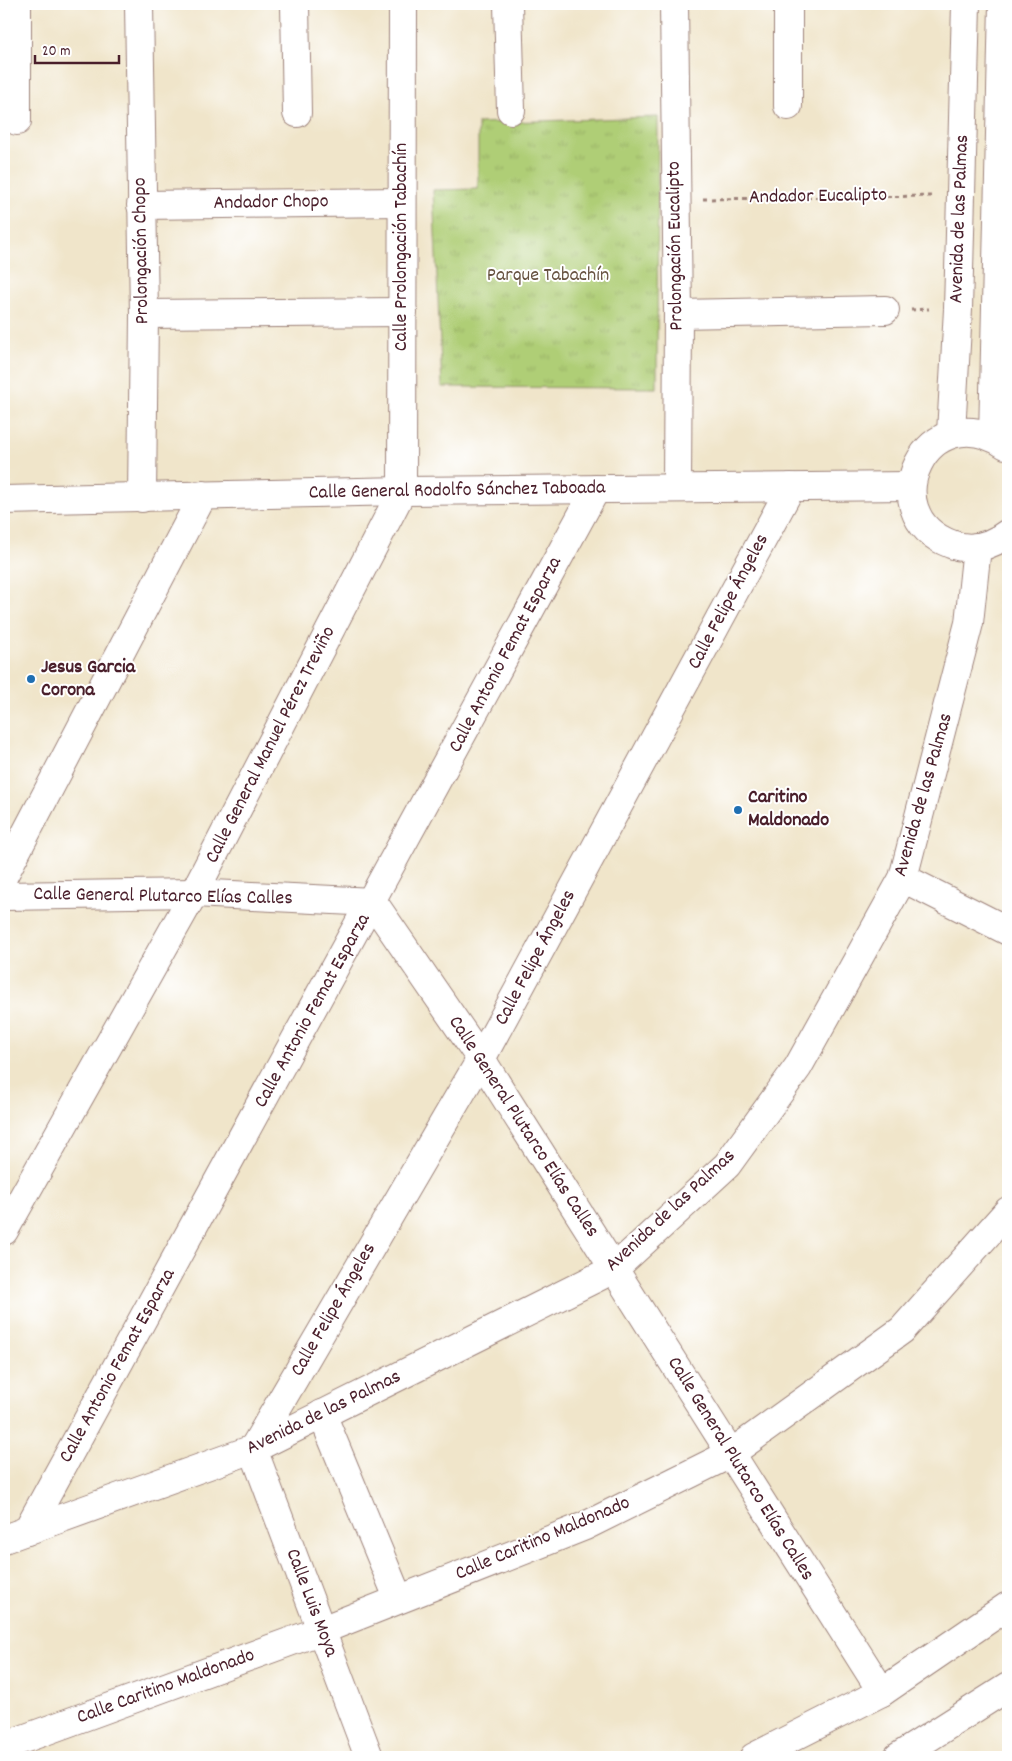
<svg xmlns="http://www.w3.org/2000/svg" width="1012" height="1761" font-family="Dekko,sans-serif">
	<defs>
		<pattern id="park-tufts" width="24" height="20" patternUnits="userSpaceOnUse" patternTransform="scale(1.25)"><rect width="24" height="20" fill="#afce76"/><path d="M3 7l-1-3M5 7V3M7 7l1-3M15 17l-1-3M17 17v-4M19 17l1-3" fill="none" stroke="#98b066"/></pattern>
	</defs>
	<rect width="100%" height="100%" fill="#fff"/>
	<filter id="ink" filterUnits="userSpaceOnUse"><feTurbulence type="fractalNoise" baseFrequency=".02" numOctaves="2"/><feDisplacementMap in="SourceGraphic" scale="10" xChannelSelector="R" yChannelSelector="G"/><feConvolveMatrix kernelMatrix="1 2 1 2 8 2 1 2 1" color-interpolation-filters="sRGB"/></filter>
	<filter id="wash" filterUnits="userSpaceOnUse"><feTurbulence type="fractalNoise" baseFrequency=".0096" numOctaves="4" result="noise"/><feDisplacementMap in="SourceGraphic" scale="20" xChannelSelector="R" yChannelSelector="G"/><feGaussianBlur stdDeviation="1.12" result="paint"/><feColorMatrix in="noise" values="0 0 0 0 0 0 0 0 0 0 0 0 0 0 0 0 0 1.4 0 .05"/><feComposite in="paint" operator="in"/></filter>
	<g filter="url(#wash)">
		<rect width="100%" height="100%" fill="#f0e5ca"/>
		<path fill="url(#park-tufts)" stroke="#7c7650" d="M658,117L657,388L442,387L433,190L478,189V123Z"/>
	</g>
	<g filter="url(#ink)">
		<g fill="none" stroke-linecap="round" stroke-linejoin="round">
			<defs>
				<g id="minor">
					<path d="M139,4L144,314L142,498"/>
					<path d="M295,4L297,113"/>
					<path d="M508,4L511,110"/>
					<path d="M674,4L678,314L677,487"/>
					<path d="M788,106V4"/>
					<path d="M17,121V4"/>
					<path d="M141,205L402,202"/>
					<path d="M144,314L403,312"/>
					<path d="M678,314L885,310"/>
					<path d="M951,433L958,309L966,4"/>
					<path d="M993,436L1003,4"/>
					<path d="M1006,445C927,392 870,514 951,544C971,552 991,546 1008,533"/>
					<path d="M4,500L402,491L911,486"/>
					<path d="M4,875L203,495"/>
					<path d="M903,878L1008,931"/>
					<path d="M4,896L194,893L373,902L481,1059L882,1692"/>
					<path d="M4,1231L194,893L402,491L403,4"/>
					<path d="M322,1414L398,1598"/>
					<path d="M27,1531L596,489"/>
					<path d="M4,1539L253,1449L614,1269L727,1165L798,1067L903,878L969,623L977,547"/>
					<path d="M4,1746L322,1630L585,1526L730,1454L902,1330L1008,1211"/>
					<path d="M369,1757L253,1449L481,1059L791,487"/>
				</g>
				<g id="major">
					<path d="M754,1757L882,1692L1008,1606"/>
					<path d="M898,1757L1008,1687"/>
				</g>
			</defs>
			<use href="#minor" stroke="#9d827a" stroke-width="30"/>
			<use href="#major" stroke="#9d827a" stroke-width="30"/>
			<g stroke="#9d827a" stroke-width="3" stroke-dasharray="4 4" stroke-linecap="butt">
				<path d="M703,199L935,196"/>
				<path d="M911,310L929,309"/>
			</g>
			<use href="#minor" stroke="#fff" stroke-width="28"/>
			<use href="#major" stroke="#fff" stroke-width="28"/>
		</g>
	</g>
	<g fill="#1f6fb2" stroke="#fff" stroke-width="2">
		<circle cx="31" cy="679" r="5"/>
		<circle cx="738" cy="810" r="5"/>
	</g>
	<g text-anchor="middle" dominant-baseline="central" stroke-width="4" stroke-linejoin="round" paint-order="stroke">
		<g font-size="20" fill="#4a1f2b" stroke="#fff">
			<text transform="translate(818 197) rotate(-1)">Andador Eucalipto</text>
			<text transform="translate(271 203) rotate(-1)">Andador Chopo</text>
			<text transform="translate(960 219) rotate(-88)">Avenida de las Palmas</text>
			<text transform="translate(676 246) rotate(-91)">Prolongación Eucalipto</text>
			<text transform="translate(402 247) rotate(-90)">Calle Prolongación Tabachín</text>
			<text transform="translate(142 251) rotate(-91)">Prolongación Chopo</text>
			<text transform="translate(457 491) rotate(-1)">Calle General Rodolfo Sánchez Taboada</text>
			<text transform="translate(729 602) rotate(-62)">Calle Felipe Ángeles</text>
			<text transform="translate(506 655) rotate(-62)">Calle Antonio Femat Esparza</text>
			<text transform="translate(271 745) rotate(-63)">Calle General Manuel Pérez Treviño</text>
			<text transform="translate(924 795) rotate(-74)">Avenida de las Palmas</text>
			<text transform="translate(163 897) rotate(1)">Calle General Plutarco Elías Calles</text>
			<text transform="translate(536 958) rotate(-62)">Calle Felipe Ángeles</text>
			<text transform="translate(313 1011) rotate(-61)">Calle Antonio Femat Esparza</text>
			<text transform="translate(523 1127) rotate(57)">Calle General Plutarco Elías Calles</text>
			<text transform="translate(671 1211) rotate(-43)">Avenida de las Palmas</text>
			<text transform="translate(334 1310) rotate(-60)">Calle Felipe Ángeles</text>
			<text transform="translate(118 1366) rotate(-61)">Calle Antonio Femat Esparza</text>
			<text transform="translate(324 1413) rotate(-26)">Avenida de las Palmas</text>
			<text transform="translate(740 1469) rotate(58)">Calle General Plutarco Elías Calles</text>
			<text transform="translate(543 1539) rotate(-23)">Calle Caritino Maldonado</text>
			<text transform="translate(311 1603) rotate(69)">Calle Luis Moya</text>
			<text transform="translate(166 1687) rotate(-20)">Calle Caritino Maldonado</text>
		</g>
		<g font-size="20" fill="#685442" stroke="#fff">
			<text x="548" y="276">Parque Tabachín</text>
		</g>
		<g font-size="20" font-weight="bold" fill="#4a1f2b" stroke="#fff" text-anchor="start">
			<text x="41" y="668">Jesus Garcia<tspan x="41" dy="23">Corona</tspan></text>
			<text x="748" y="798">Caritino<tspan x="748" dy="23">Maldonado</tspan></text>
		</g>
	</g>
	<rect width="1012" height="1761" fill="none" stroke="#fff" stroke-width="20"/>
	<path d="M35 55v8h84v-8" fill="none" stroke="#4a1f2b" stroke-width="2.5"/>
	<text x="42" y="55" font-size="15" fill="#4a1f2b" stroke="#ffffff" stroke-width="4" paint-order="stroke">20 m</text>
</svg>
